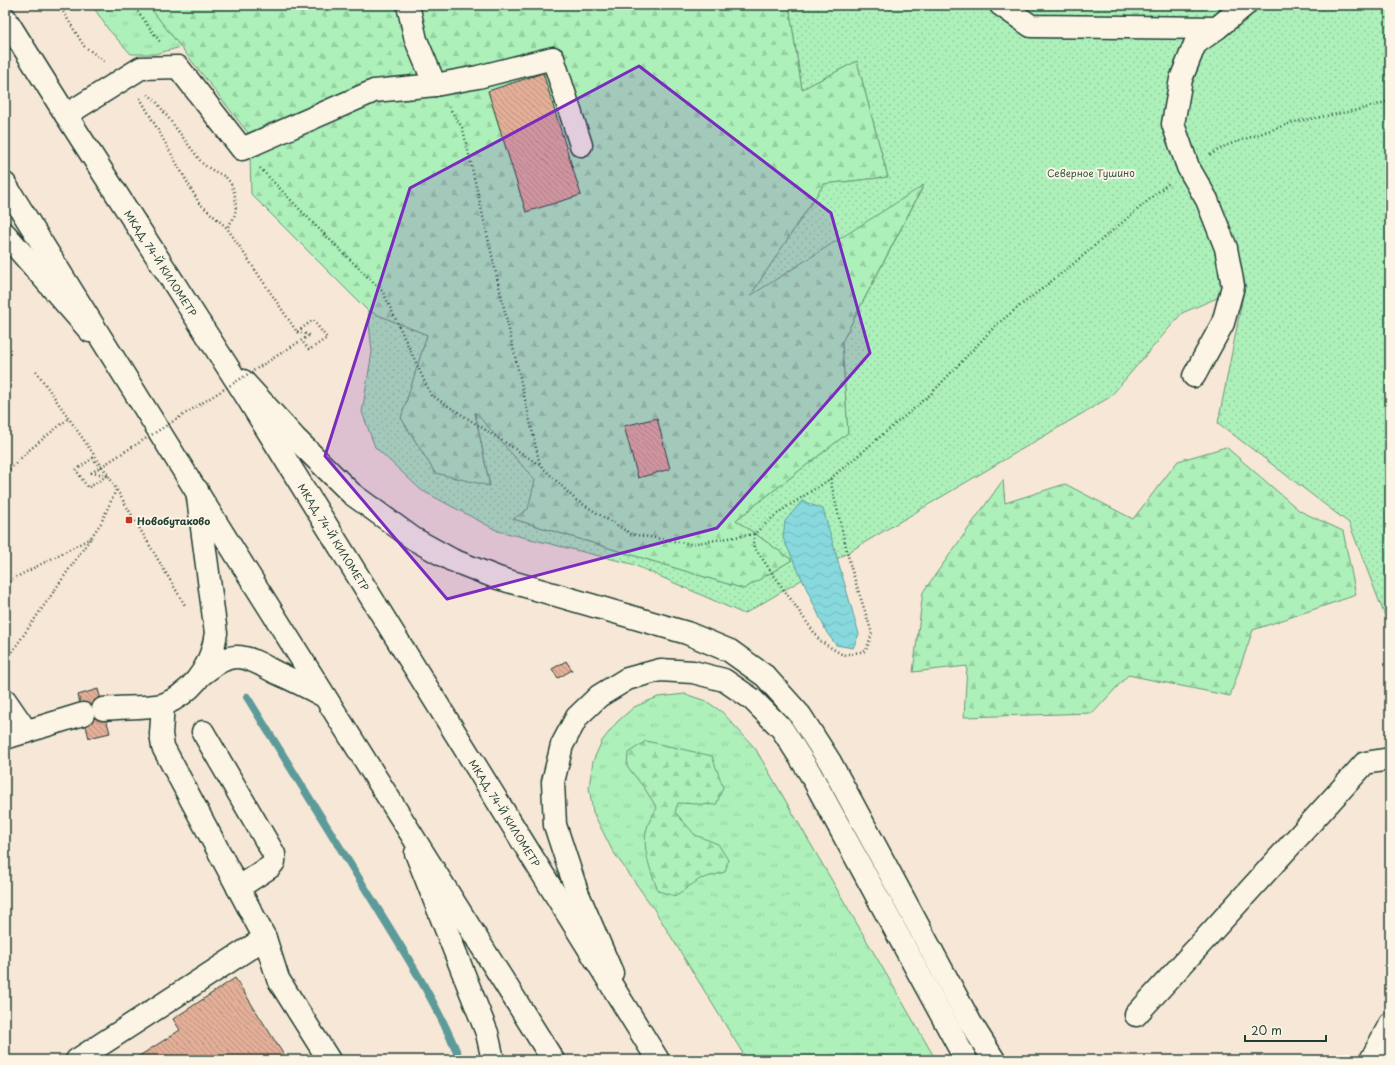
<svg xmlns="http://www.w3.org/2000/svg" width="1395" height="1065" font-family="'Playpen Sans',sans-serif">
	<defs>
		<pattern id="grass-tufts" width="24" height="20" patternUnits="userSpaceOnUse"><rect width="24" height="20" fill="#adf0ba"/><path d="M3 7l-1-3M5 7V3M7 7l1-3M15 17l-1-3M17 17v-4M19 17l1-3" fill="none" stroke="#94cfa0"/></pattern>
		<pattern id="forest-firs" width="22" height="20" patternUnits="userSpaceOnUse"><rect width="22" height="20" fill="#adf0ba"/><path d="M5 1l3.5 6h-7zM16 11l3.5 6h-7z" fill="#94cfa0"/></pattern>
		<pattern id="park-dots" width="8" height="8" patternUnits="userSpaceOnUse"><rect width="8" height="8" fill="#adf0ba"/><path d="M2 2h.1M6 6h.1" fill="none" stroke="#94cfa0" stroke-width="1.8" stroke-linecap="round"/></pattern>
		<pattern id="water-waves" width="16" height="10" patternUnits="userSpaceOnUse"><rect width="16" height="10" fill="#87d9de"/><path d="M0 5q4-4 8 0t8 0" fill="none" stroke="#74bbbf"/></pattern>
		<pattern id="building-back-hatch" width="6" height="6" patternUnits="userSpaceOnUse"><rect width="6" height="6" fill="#e4af98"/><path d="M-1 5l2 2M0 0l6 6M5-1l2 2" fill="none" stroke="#b8907d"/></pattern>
	</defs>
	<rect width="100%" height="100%" fill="#f7e7d6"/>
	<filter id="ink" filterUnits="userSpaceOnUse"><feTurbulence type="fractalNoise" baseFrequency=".025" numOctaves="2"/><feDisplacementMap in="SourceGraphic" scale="8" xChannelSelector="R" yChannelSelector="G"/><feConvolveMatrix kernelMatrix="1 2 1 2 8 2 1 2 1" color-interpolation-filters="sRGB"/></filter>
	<g filter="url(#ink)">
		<g fill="url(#grass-tufts)" stroke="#669677">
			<path d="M92,5H148L181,47L155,54H131L108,29Z"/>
			<path d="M685,694L706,701L722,712L755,748L936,1060H747L654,909L612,850L593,812L589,787L593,761L602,741L617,722L634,707L658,697Z"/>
		</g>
		<g fill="url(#forest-firs)" stroke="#669677">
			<path d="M148,5H789L802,89L857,61L888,177L824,184L751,295L924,184L842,342L848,433L736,520L792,560L744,589L513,519L475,413L490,487L435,473L401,418L427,335L368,311L251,194L250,156L306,116L248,133Z"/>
			<path d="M1226,447L1300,511L1343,531L1356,595L1253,630L1230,696L1128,675L1093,713L964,717L967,666L913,672L923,592L1003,480L1005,503L1065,484L1133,519L1178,461Z"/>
			<path d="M646,741L712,756L723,787L716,805L678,803L675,812L695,835L718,844L728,860L725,872L700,879L675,896L658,891C651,871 640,846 648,825C650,819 654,813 657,808L645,789L627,766L628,753Z"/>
		</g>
		<path fill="url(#park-dots)" stroke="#669677" d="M789,5H1390V629L1349,523L1218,423L1245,286L1182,313L1110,397L744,614L632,564L498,531L421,490L375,447L362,412L372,352L368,311L427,335L401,418L435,473L490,486L475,412L535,480L528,509L513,519L744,589L792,560L736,520L848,433L842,342L924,185L750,296L824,184L888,177L857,61L802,89Z"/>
		<path fill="url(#water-waves)" stroke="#5d9b9a" d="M802,501L823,509L859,634L853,648L836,645L827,633L783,538L785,521Z"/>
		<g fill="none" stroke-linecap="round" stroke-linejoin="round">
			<path stroke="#5d9b9a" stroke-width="8" d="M247,697C287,762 327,827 368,893C401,947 436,1000 460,1060"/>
		</g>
		<g fill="url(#building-back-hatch)" stroke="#1f3d34">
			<path d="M543,73L581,195L526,212L488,91Z"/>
			<path d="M657,418L670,469L638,478L624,426Z"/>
			<path d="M566,661L572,670L558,678L552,669Z"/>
			<path d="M98,689L110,733L89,738L78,695Z"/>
			<path d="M235,978L287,1060H133L180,1030L173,1019Z"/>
		</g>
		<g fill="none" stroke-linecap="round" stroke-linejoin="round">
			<defs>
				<g id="minor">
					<path d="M408,5L416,40L435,85"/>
					<path d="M1001,5L1031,26L1217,28L1245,5"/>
					<path d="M66,115L141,68L178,67L242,149L374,91L435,85L478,77L553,58L581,145"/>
					<path d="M1194,376L1223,323L1233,286L1226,248L1207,200L1188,167L1173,124L1181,79L1195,44L1217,28"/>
					<path d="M201,675C212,667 223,657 237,657C251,657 265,667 277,673C293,680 309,688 324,696"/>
					<path d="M5,700L27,732"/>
					<path d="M163,705L161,734L163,747L265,938L278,979L329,1060"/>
					<path d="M103,709C123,707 143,708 162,705C166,704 169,702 173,700C199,685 212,662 216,633L197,490"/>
					<path d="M203,732L274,854V862L270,867L238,888"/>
					<path d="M5,738L83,714"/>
					<path d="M1136,1015L1365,763L1390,759"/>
					<path d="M77,1060L265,938"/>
				</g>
				<g id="major">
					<path d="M5,234L90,331"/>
					<path d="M243,381L295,438L352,494L414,539L452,560L498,578L687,633L730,651L765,676L800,715L830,762L970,1022L994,1060"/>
					<path d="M416,853L487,1033L493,1060"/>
					<path d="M612,973L577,892L555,825L553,782L562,745L577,717L599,696L627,679L660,670L693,672L724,680L752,699L782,729L810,773L966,1060"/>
					<path d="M1371,1060L1390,1024"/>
				</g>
				<g id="highway">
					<path d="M5,18L66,115L245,394L658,1060"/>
					<path d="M5,184C188,476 368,769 553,1060"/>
				</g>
			</defs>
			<use href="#minor" stroke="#1f3d34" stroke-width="25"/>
			<use href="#major" stroke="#1f3d34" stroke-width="25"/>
			<use href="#highway" stroke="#1f3d34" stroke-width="25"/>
			<g stroke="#1f3d34" stroke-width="2.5" stroke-dasharray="1 3" stroke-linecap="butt">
				<path d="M59,5L84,46L104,61"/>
				<path d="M133,5L160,42"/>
				<path d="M148,94L155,100L202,163C209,169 216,172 224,176C235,183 238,206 234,217C232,221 229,225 227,228"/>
				<path d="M140,98L199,203L227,228L297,332L313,320L327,338L309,350L302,341"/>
				<path d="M449,107L463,129L540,465"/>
				<path d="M1210,155L1225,146L1294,122L1358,110L1390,101"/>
				<path d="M260,168L315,225L383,292L431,395L540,465L576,500L631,534L691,544L754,534L779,512L830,479L931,394L997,324L1067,269L1169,183"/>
				<path d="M297,332L310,335"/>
				<path d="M36,371L108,475L186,607"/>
				<path d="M100,468L93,458L76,470L88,488L108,475"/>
				<path d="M91,473L108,475"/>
				<path d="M5,476L6,473L28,451L69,418"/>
				<path d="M754,534V547L820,641L843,655L866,651L872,633L851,568L830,479"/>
				<path d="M5,583L91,538"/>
				<path d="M5,662L101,523L116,490"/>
			</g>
			<use href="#minor" stroke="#fcf5e5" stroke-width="22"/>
			<use href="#major" stroke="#fcf5e5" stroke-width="22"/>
			<use href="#highway" stroke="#fcf5e5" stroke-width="22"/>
			<path stroke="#1f3d34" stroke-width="2.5" stroke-dasharray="1 3" stroke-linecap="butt" d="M91,473L310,335"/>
		</g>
	</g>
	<path fill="#7b2cbf" fill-opacity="0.2" stroke="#7b2cbf" stroke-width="3" stroke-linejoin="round" d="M639,66L831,213L870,353L717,528L447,599L325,456L410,188Z"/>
	<rect fill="#c8321e" stroke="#fcf5e5" stroke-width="1.5" x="125" y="516" width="8" height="8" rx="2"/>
	<g text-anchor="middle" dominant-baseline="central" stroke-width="4" stroke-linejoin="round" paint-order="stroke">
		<g font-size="10" fill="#345848" stroke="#fcf5e5">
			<text x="1091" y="172">Северное Тушино</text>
		</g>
		<g font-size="10" fill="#1f3d34" stroke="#fcf5e5">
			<text transform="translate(161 263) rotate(57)">МКАД, 74-Й КИЛОМЕТР</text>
			<text transform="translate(334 537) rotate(58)">МКАД, 74-Й КИЛОМЕТР</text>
			<text transform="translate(505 813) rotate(58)">МКАД, 74-Й КИЛОМЕТР</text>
		</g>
		<g font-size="10" font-weight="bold" fill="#1f3d34" stroke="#fcf5e5" text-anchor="start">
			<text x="137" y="520">Новобутаково</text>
		</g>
	</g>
	<rect width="1395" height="1065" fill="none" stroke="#fcf5e5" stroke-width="20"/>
	<rect x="10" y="10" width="1375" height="1045" fill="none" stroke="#1f3d34" stroke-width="1.5" filter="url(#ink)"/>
	<path d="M1245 1035v6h81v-6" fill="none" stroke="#1f3d34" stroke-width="2"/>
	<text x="1251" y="1035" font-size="12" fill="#1f3d34" stroke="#fcf5e5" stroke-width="3" paint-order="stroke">20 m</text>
</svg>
